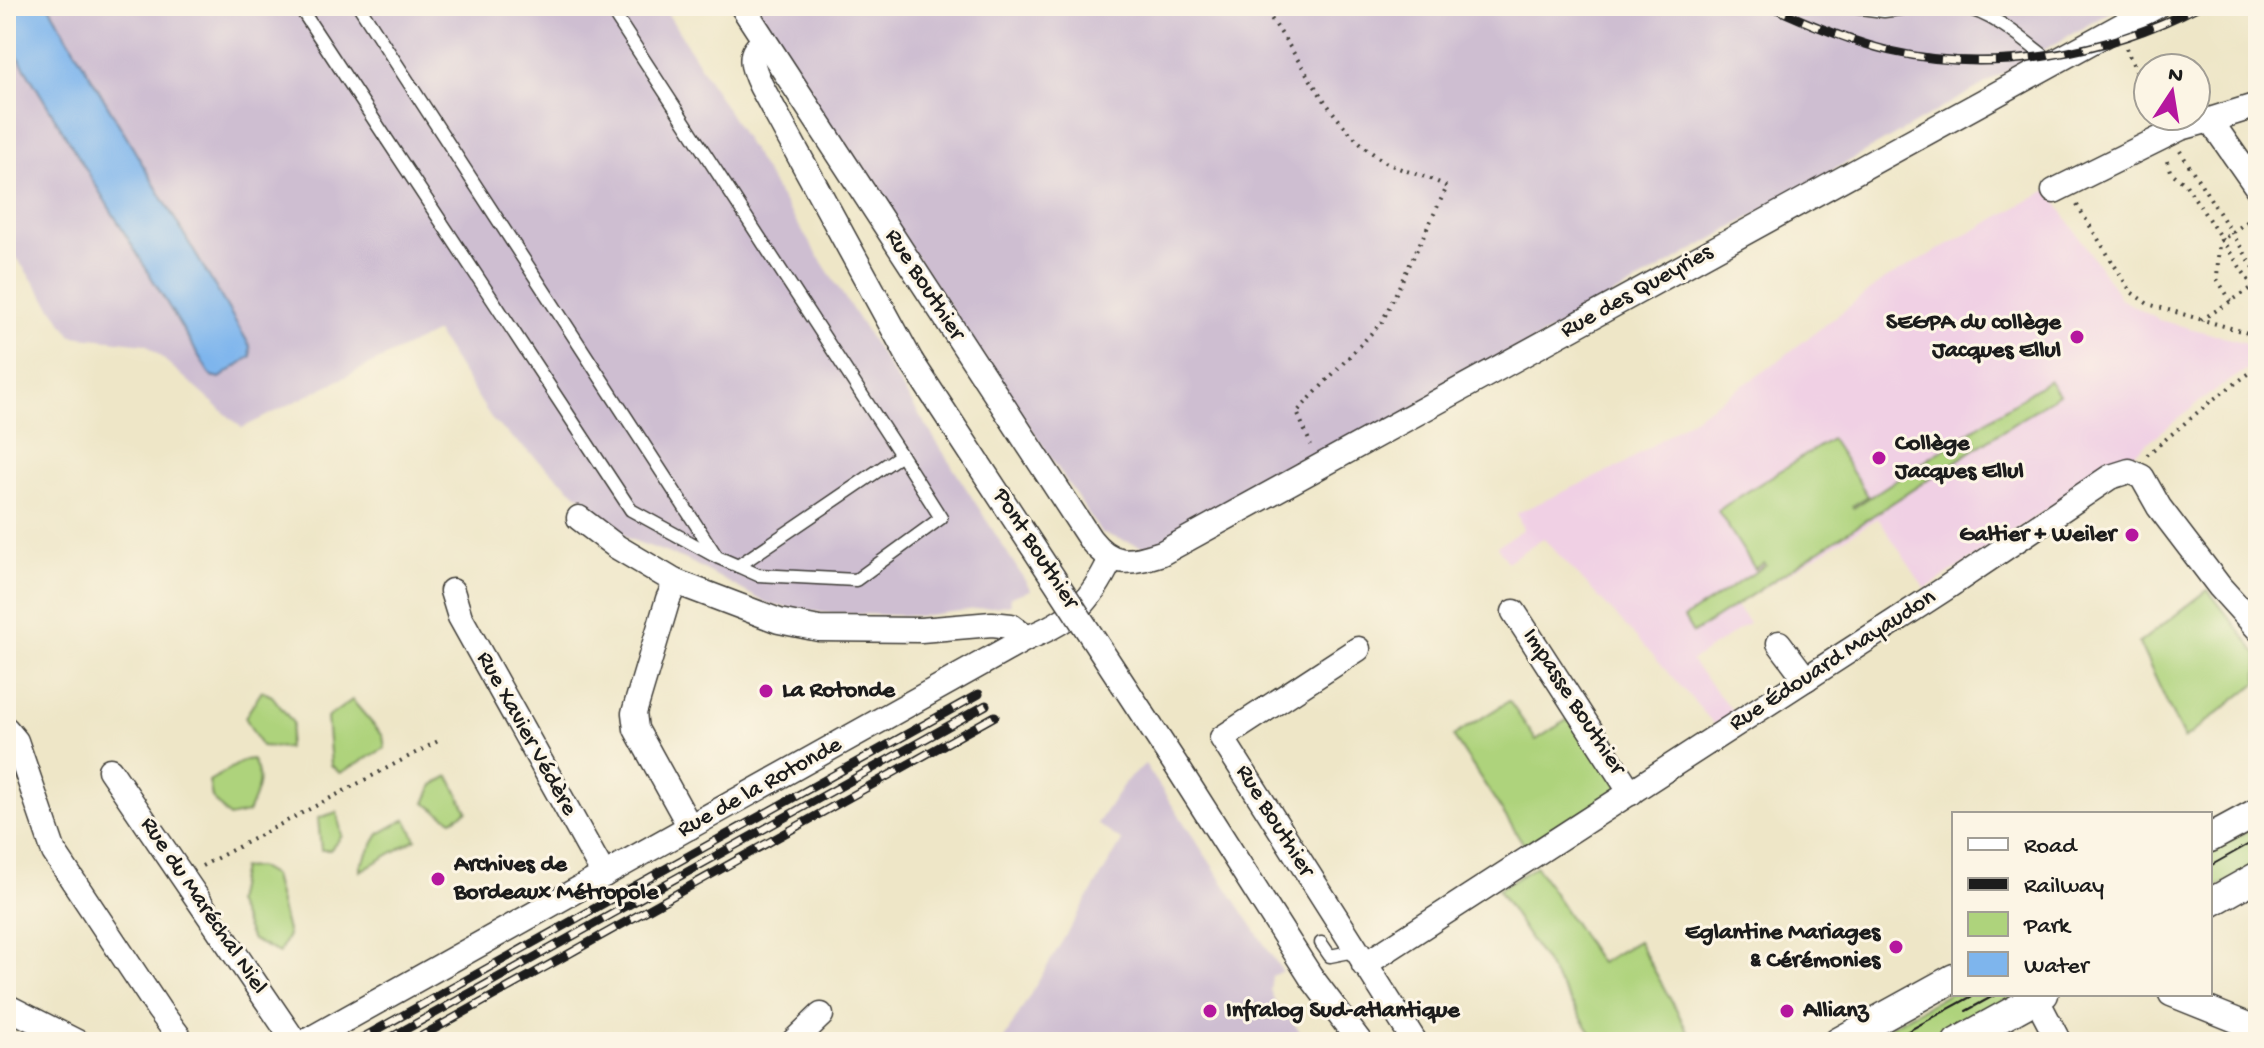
<svg xmlns="http://www.w3.org/2000/svg" width="2264" height="1048" font-family="'Gochi Hand',sans-serif">
	<rect width="100%" height="100%" fill="#fcf5e5"/>
	<filter id="ink" filterUnits="userSpaceOnUse"><feTurbulence type="fractalNoise" baseFrequency=".0125" numOctaves="2"/><feDisplacementMap in="SourceGraphic" scale="16" xChannelSelector="R" yChannelSelector="G"/><feConvolveMatrix kernelMatrix="1 2 1 2 8 2 1 2 1" color-interpolation-filters="sRGB"/></filter>
	<filter id="wash" filterUnits="userSpaceOnUse"><feTurbulence type="fractalNoise" baseFrequency=".006" numOctaves="4" result="noise"/><feDisplacementMap in="SourceGraphic" scale="32" xChannelSelector="R" yChannelSelector="G"/><feGaussianBlur stdDeviation="1.8" result="paint"/><feColorMatrix in="noise" values="0 0 0 0 0 0 0 0 0 0 0 0 0 0 0 0 0 1.4 0 .05"/><feComposite in="paint" operator="in"/></filter>
	<g filter="url(#wash)">
		<rect width="100%" height="100%" fill="#eee6c7"/>
		<path fill="#f0d0e4" d="M2048,190L2121,299L2159,320L2258,346V362L2207,396L2137,451L1925,589L1878,518L1736,606L1749,623L1691,661L1734,713L1715,725L1651,653L1543,538L1507,562L1497,546L1523,530L1517,513L1622,465L1766,370L1885,279Z"/>
		<g fill="#cebed1">
			<path d="M6,6H663L785,204L1031,590L1010,597L1011,604L1000,606L920,616L826,613L770,605L687,560L629,539L493,421L436,332L242,428L146,344L72,336L6,243Z"/>
			<path d="M749,6H2121L1162,553L1101,533Z"/>
			<path d="M1145,764L1282,971L1272,976L1270,990L1275,1002L1309,1042H1002L1122,841L1097,824L1125,782Z"/>
		</g>
		<g fill="#aed37c" stroke="#65784c" stroke-width="2">
			<path d="M2049,380L2059,394L1693,633L1684,618L1766,565L1764,563L1755,569L1718,511L1726,505L1831,439L1868,496L1852,506L1853,508Z"/>
			<path d="M2208,590L2258,655V682L2184,739L2139,643Z"/>
			<path d="M262,691L272,696L293,723L287,748L261,746L245,717Z"/>
			<path d="M352,700L383,736L385,748L340,773L331,765L327,718Z"/>
			<path d="M1509,701L1536,740L1573,716L1621,790L1527,849L1453,736Z"/>
			<path d="M252,759C265,779 256,793 248,813L229,817L212,798L209,781L245,760Z"/>
			<path d="M449,776L467,811L452,820L425,803L433,785Z"/>
			<path d="M337,812L342,836L330,850H321L318,818Z"/>
			<path d="M406,819L416,839L360,871V866L379,834Z"/>
			<path d="M2258,825V864L2210,891V851Z"/>
			<path d="M1536,866L1600,963L1638,941L1694,1042H1597L1498,890Z"/>
			<path d="M258,867L273,876L288,935L279,953L252,940L235,902L242,868Z"/>
			<path d="M1954,991V994H2022L1935,1042H1861Z"/>
		</g>
		<path fill="#7eb5ed" stroke="#4d6884" stroke-width="2" d="M6,6H49L250,346L251,356L220,378L211,376L6,37Z"/>
	</g>
	<g filter="url(#ink)">
		<g fill="none" stroke-linecap="round" stroke-linejoin="round">
			<defs>
				<g id="service">
					<path d="M299,6L631,510L713,555"/>
					<path d="M359,6L717,557L738,566L901,455L609,6"/>
					<path d="M1844,6L1884,11L1923,6"/>
					<path d="M1959,6C1996,14 2023,40 2053,63"/>
					<path d="M738,566L758,575L856,580L941,518L901,455"/>
					<path d="M1321,943L1330,956L1355,951"/>
				</g>
				<g id="minor">
					<path d="M742,6L1090,539C1113,568 1130,563 1162,553L2157,6"/>
					<path d="M765,42C745,52 753,69 761,86L911,361"/>
					<path d="M2258,105L2210,120L2258,189"/>
					<path d="M2054,191L2181,128L2210,120"/>
					<path d="M579,518L617,547L676,582"/>
					<path d="M452,591L460,617L604,875"/>
					<path d="M1514,612L1631,793"/>
					<path d="M1779,643L1806,679"/>
					<path d="M1358,649L1222,738L1415,1042"/>
					<path d="M6,729L16,741L54,852L159,1010L183,1042"/>
					<path d="M110,770L295,1042"/>
					<path d="M690,827L636,729L634,713L668,599L676,582L779,621L819,629L921,630L992,624L1011,626L1027,638"/>
					<path d="M1364,965L1943,590L2110,477L2129,471L2142,477L2159,507L2220,587L2258,629"/>
					<path d="M1311,977L1360,1042"/>
					<path d="M2171,994L2258,1029"/>
					<path d="M2036,998L2059,1042"/>
					<path d="M6,1006L77,1042"/>
					<path d="M305,1042L1027,638C1073,620 1090,603 1111,559"/>
					<path d="M793,1042L821,1015"/>
				</g>
				<g id="tertiary">
					<path d="M2210,838L2258,812"/>
					<path d="M2210,903L2258,876"/>
					<path d="M1838,1042L1954,978"/>
					<path d="M1957,1042L2044,994"/>
				</g>
			</defs>
			<use href="#service" stroke="#3c3a36" stroke-width="15"/>
			<use href="#minor" stroke="#3c3a36" stroke-width="27"/>
			<use href="#tertiary" stroke="#3c3a36" stroke-width="31"/>
			<g stroke="#3c3a36" stroke-width="4" stroke-dasharray="2 6" stroke-linecap="butt">
				<path d="M1262,6C1299,54 1327,122 1379,158C1399,172 1426,174 1447,187L1382,322L1297,412L1311,445"/>
				<path d="M2126,48L2148,99"/>
				<path d="M2180,151L2258,274"/>
				<path d="M2167,161L2170,171L2186,185L2253,287"/>
				<path d="M2077,205L2131,292L2148,304L2258,336"/>
				<path d="M2231,301L2217,279L2219,242L2258,214"/>
				<path d="M2201,320L2258,284"/>
				<path d="M2147,455L2211,401L2258,367"/>
				<path d="M202,866L440,740"/>
			</g>
			<use href="#service" stroke="#fff" stroke-width="12"/>
			<use href="#minor" stroke="#fff" stroke-width="24"/>
			<use href="#tertiary" stroke="#fff" stroke-width="28"/>
			<g stroke="#1c1c1c" stroke-width="2">
				<path d="M2210,866L2258,839"/>
				<path d="M1966,1011L1997,994"/>
				<path d="M1888,1042L1976,994"/>
			</g>
			<defs>
				<g id="rail">
					<path d="M1770,6C1809,24 1849,41 1890,51C1993,75 2107,54 2199,6"/>
					<path d="M355,1042L979,694"/>
					<path d="M383,1042L986,705"/>
					<path d="M411,1042L995,716"/>
				</g>
			</defs>
			<use href="#rail" stroke="#1c1c1c" stroke-width="9"/>
			<use href="#rail" stroke="#fcf5e5" stroke-width="6" stroke-dasharray="18" stroke-linecap="butt"/>
			<defs>
				<path id="minor-bridge" d="M911,361L1176,765L1311,977"/>
			</defs>
			<use href="#minor-bridge" stroke="#3c3a36" stroke-width="27" stroke-linecap="butt"/>
			<use href="#minor-bridge" stroke="#fff" stroke-width="24"/>
		</g>
	</g>
	<g fill="#b5179e" stroke="#fcf5e5" stroke-width="3">
		<circle cx="2077" cy="337" r="8"/>
		<circle cx="1879" cy="458" r="8"/>
		<circle cx="2132" cy="535" r="8"/>
		<circle cx="766" cy="691" r="8"/>
		<circle cx="438" cy="879" r="8"/>
		<circle cx="1896" cy="947" r="8"/>
		<circle cx="1210" cy="1011" r="8"/>
		<circle cx="1787" cy="1011" r="8"/>
	</g>
	<g text-anchor="middle" dominant-baseline="central" stroke-width="6" stroke-linejoin="round" paint-order="stroke">
		<g font-size="24" fill="#1c1c1c" stroke="#fcf5e5">
			<text transform="translate(924 285) rotate(57)">Rue Bouthier</text>
			<text transform="translate(1637 292) rotate(-29)">Rue des Queyries</text>
			<text transform="translate(1035 549) rotate(57)">Pont Bouthier</text>
			<text transform="translate(1833 661) rotate(-33)">Rue Édouard Mayaudon</text>
			<text transform="translate(1573 702) rotate(57)">Impasse Bouthier</text>
			<text transform="translate(526 734) rotate(61)">Rue Xavier Védère</text>
			<text transform="translate(760 788) rotate(-29)">Rue de la Rotonde</text>
			<text transform="translate(1274 821) rotate(58)">Rue Bouthier</text>
			<text transform="translate(203 906) rotate(56)">Rue du Maréchal Niel</text>
		</g>
		<g font-size="24" font-weight="bold" fill="#1c1c1c" stroke="#fcf5e5" text-anchor="start">
			<text x="2061" y="323" text-anchor="end">SEGPA du collège<tspan x="2061" dy="28">Jacques Ellul</tspan></text>
			<text x="1895" y="444">Collège<tspan x="1895" dy="28">Jacques Ellul</tspan></text>
			<text x="2116" y="535" text-anchor="end">Galtier + Weiler</text>
			<text x="782" y="691">La Rotonde</text>
			<text x="454" y="865">Archives de<tspan x="454" dy="28">Bordeaux Métropole</tspan></text>
			<text x="1880" y="933" text-anchor="end">Eglantine Mariages<tspan x="1880" dy="28">&amp; Cérémonies</tspan></text>
			<text x="1226" y="1011">Infralog Sud-atlantique</text>
			<text x="1803" y="1011">Allianz</text>
		</g>
	</g>
	<rect width="2264" height="1048" fill="none" stroke="#fcf5e5" stroke-width="32"/>
	<rect x="1952" y="812" width="260" height="184" fill="#fcf5e5" stroke="#a29e95" stroke-width="2"/>
	<rect x="1968" y="838" width="40" height="12" fill="#ffffff" stroke="#a29e95" stroke-width="2"/>
	<text x="2024" y="852" font-size="24" fill="#1c1c1c">Road</text>
	<rect x="1968" y="878" width="40" height="12" fill="#1c1c1c" stroke="#a29e95" stroke-width="2"/>
	<text x="2024" y="892" font-size="24" fill="#1c1c1c">Railway</text>
	<rect x="1968" y="912" width="40" height="24" fill="#aed37c" stroke="#a29e95" stroke-width="2"/>
	<text x="2024" y="932" font-size="24" fill="#1c1c1c">Park</text>
	<rect x="1968" y="952" width="40" height="24" fill="#7eb5ed" stroke="#a29e95" stroke-width="2"/>
	<text x="2024" y="972" font-size="24" fill="#1c1c1c">Water</text>
	<g transform="translate(2172 92) rotate(12)"><circle r="38" fill="#fcf5e5" stroke="#a29e95" stroke-width="2"/>
	<path d="M0-6L14 30L0 20L-14 30Z" fill="#b5179e"/>
	<text y="-12" font-size="22" font-weight="bold" text-anchor="middle" fill="#1c1c1c">N</text>
	</g>
</svg>
